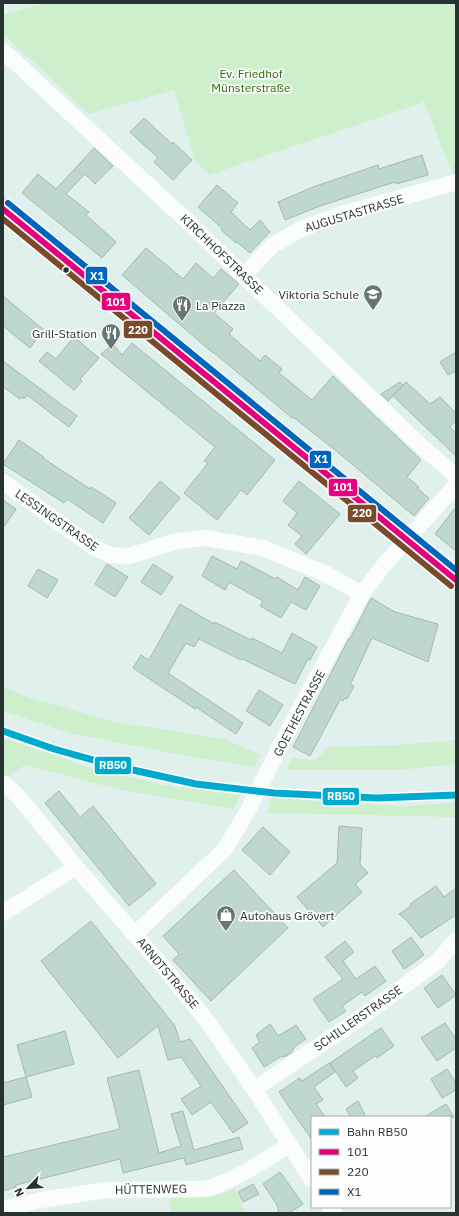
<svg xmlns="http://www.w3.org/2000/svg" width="459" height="1216" font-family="'IBM Plex Sans',sans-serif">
	<rect width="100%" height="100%" fill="#e0f1ed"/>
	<g fill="#cdefcb">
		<path d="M45,3H456V174L453,175L424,102L209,175L195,160L174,90L89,114L3,34V15Z"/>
		<path d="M3,687L28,697L115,722L224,739L261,755L254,767L186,756L69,733L3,711Z"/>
		<path d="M3,738L82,765L167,786L240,795L234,809L121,790L25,765L7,777L3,774Z"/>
		<path d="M456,740V764L398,770H286L292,758L316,760L328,747L398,745Z"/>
		<path d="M271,798L404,806L456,803V817L267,813Z"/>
		<path d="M234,1189L246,1213H171L170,1198C194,1198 213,1199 234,1189Z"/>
	</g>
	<g fill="#bfd8cd" stroke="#a9b6b1">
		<path d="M144,118L172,144L173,142L192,160L173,180L154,162L158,158L130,132Z"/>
		<path d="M94,148L113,166L95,184L85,174L66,194L89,212L86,215L116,242L102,258L22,193L38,174L56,189Z"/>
		<path d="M422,155L428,175L396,184L395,182L320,206L285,220L278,202L313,187L378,165L379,169Z"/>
		<path d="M217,185L238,203L231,212L250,230L260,220L270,232L250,253L237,242L236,243L221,230L223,229L198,207Z"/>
		<path d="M146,248L183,279L196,263L213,278L221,269L239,284L214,313L233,329L229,334L260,361L265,355L282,369L279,373L312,400L333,376L421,460L407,477L419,487L417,488L429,498L414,516L340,454L293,417L292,418L213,352V353L122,275Z"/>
		<path d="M3,296L44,330L30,348L3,326Z"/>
		<path d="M74,337L99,358L80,379L82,381L74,390L39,361L47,352L56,359Z"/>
		<path d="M132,343L275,460L247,495L241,490L217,520L184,493L208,463L204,461L215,447L101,354L113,344L122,355Z"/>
		<path d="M456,352V371L448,375L440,362Z"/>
		<path d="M3,361L77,416L69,427L27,395L24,399L22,397L20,399L3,387Z"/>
		<path d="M400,382L403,385L388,401L381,394Z"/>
		<path d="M406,382L430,404L440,397L456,413V420L450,427L456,433V456L393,396Z"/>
		<path d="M19,440L44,457L43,458L90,489L91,487L116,503L103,523L67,499L64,503L3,464Z"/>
		<path d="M160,481L180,498L149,535L129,518Z"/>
		<path d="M299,481L340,514L306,554L295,544L302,536L288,525L297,513L283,501Z"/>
		<path d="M3,500L16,509L3,528Z"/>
		<path d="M456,507V551L435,534Z"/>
		<path d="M212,556L237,569L241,561L276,579L277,577L298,590L305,577L320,586L306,610L291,602L281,618L260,606L263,601L229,582L225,590L202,576Z"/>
		<path d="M107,564L128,577L115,597L95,584Z"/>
		<path d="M153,564L173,577L161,595L141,582Z"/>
		<path d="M38,569L58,580L47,598L28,586Z"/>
		<path d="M371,598L395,612L438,624L428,662L372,638L350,685L354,686L347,699L345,698L343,701L340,699L338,704L310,756L293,747L345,646L349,638L350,639Z"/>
		<path d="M180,604L214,624L215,622L251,640L252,638L282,653L292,633L317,647L310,660L308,659L295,684L242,659L241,660L199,639L194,647L186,643L168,673L243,723L236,734L196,707L195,709L133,668L141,655L149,660Z"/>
		<path d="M259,690L283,705L270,726L246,711Z"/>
		<path d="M59,791L80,817L93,806L156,884L129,906L45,803Z"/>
		<path d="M339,826L362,828L360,864L368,873L355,884L362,892L323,927L297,897L337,863Z"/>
		<path d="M263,827L290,852L270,875L242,850Z"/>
		<path d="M234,870L288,928L211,1001L173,960L179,954L163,936Z"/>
		<path d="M436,886L444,897L456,888V915L421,938L407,921L399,914L411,906L410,904Z"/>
		<path d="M91,921L175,1026L180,1042L190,1039L248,1123L233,1133L211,1102L192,1115L181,1099L201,1086L181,1057L168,1060L158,1026L118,1058L41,961Z"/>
		<path d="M411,937L424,955L404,969L392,951Z"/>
		<path d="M345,941L354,952L343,961L356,979L375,966L386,981L365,996L362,992L342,1006L346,1011L329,1022L313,999L343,979L325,957Z"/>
		<path d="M442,975L456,995L438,1008L424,988Z"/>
		<path d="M445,1023L456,1039V1048L437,1061L421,1038Z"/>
		<path d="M270,1024L278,1036L296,1025L306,1039L294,1047L292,1052L286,1056L280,1057L264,1067L252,1048L260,1042L256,1035Z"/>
		<path d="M381,1028L394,1046L377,1058L375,1056L353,1071L358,1078L346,1087L330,1063Z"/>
		<path d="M65,1031L74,1064L26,1077L32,1097L3,1105V1083L26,1077L17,1045Z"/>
		<path d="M329,1063L335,1072L314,1087L323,1100L316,1104L325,1117H312V1140L279,1092L298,1079L300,1078L302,1081Z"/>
		<path d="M447,1069L456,1083V1090L442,1098L431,1079Z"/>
		<path d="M139,1070L159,1153L181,1146L171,1114L183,1111L194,1150L239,1137L243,1149L186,1165L184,1158L123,1173L120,1159L16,1185V1187L3,1191V1157L120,1129L107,1078Z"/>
		<path d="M358,1101L366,1117H351L346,1109Z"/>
		<path d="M446,1104L454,1117H424Z"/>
		<path d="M280,1172L303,1204L289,1213H279L277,1205L263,1184Z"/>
		<path d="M253,1184L259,1194L243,1202L238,1192Z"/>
	</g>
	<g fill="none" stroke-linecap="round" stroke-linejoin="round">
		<g stroke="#fafdfc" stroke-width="16">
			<path d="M3,51L186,220L420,445L456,476"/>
			<path d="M244,275L273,245L301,229L339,215L456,182"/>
			<path d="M3,482L93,547L111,555L129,556L177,541L205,538L263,548L326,574L362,594"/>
			<path d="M3,783L18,796L76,867L165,969L208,1022L254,1089L312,1180"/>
			<path d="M3,913L76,867"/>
			<path d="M135,934L225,849L247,812L295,717L362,594L384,565L456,485"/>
			<path d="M254,1089L356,1021L438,961L456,940"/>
			<path d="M330,1207L334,1213"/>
			<path d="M3,1209L41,1200L106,1190L206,1189C236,1180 263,1161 289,1145"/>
		</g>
		<path stroke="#c7d1d0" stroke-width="22" d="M3,209L456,580"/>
		<defs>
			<path id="bus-1" d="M3,209L456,580"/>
			<path id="bus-2" d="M3,219L451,586"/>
			<path id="bus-3" d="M8,203L456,570"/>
		</defs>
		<use href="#bus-1" stroke="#fefefe" stroke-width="9"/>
		<use href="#bus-2" stroke="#fefefe" stroke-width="9"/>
		<use href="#bus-3" stroke="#fefefe" stroke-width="9"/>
		<use href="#bus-1" stroke="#e5007d" stroke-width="6"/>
		<use href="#bus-2" stroke="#7a4b2a" stroke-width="6"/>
		<use href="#bus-3" stroke="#0065bd" stroke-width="6"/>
		<defs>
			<path id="rail-1" d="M3,731L54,749L115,766L196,784L274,793L377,798L456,795"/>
		</defs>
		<use href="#rail-1" stroke="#fefefe" stroke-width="10"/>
		<use href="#rail-1" stroke="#00a9ce" stroke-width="7"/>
	</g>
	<defs>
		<symbol id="school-pin" viewBox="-11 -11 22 30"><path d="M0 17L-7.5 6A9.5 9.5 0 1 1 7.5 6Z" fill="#687672" stroke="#fefefe"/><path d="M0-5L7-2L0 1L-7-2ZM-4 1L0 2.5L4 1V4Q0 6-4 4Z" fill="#fff"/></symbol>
		<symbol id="restaurant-pin" viewBox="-11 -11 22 30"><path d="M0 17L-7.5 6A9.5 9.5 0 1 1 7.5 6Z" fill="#687672" stroke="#fefefe"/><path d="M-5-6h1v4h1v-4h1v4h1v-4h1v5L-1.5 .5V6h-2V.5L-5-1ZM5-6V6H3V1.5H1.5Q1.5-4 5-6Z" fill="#fff"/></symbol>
		<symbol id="shop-pin" viewBox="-11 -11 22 30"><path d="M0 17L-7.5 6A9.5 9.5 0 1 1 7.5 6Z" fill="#687672" stroke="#fefefe"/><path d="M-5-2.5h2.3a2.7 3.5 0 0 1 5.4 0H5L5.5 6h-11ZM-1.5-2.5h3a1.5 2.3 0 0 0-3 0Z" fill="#fff"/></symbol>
	</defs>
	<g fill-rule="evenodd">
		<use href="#school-pin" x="362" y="283" width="22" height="30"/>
		<use href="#restaurant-pin" x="171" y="294" width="22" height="30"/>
		<use href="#restaurant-pin" x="100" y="322" width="22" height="30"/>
		<use href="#shop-pin" x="215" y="904" width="22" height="30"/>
	</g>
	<circle fill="#273330" stroke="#fefefe" stroke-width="1.5" cx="66" cy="270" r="3.5"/>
	<g text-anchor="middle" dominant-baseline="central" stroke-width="3.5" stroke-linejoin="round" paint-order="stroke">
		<g font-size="12" fill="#246800" stroke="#fefefe">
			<text x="251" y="73">Ev. Friedhof<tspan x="251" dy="14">Münsterstraße</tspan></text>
		</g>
		<g font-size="12" fill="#273330" stroke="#fefefe">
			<text transform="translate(354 213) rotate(-17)">AUGUSTASTRASSE</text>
			<text transform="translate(222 254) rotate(44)">KIRCHHOFSTRASSE</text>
			<text transform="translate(57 520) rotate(35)">LESSINGSTRASSE</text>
			<text transform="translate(299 713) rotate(-62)">GOETHESTRASSE</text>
			<text transform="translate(168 973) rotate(50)">ARNDTSTRASSE</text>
			<text transform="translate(358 1018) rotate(-35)">SCHILLERSTRASSE</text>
			<text transform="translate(151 1189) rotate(-1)">HÜTTENWEG</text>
		</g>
		<g font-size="12" fill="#273330" stroke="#fefefe" text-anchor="end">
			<text x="359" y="294">Viktoria Schule</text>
			<text x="196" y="305" text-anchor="start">La Piazza</text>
			<text x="97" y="333">Grill-Station</text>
			<text x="240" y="915" text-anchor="start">Autohaus Grövert</text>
		</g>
	</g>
	<g stroke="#fefefe" stroke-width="1.5">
		<rect x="85" y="266" width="23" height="19" rx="4" fill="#0065bd"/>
		<rect x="101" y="292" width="30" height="19" rx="4" fill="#e5007d"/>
		<rect x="123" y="320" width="30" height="19" rx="4" fill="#7a4b2a"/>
		<rect x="309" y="450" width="23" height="19" rx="4" fill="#0065bd"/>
		<rect x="328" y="478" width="30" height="19" rx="4" fill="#e5007d"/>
		<rect x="347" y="504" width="30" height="19" rx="4" fill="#7a4b2a"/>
		<rect x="94" y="756" width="38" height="19" rx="4" fill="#00a9ce"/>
		<rect x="322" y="787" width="38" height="19" rx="4" fill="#00a9ce"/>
	</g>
	<g font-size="11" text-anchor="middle" font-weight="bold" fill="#fff">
		<text x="97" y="280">X1</text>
		<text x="116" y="306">101</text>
		<text x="138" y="334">220</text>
		<text x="321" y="463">X1</text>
		<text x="343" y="491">101</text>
		<text x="362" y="517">220</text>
		<text x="113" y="769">RB50</text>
		<text x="341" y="800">RB50</text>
	</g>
	<rect width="459" height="1216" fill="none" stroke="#273330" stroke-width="8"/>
	<rect x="311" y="1116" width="140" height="92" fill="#fefefe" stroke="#a8adac"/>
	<rect x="319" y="1129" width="20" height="6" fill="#00a9ce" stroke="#a8adac"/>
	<text x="347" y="1136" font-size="12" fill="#273330">Bahn RB50</text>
	<rect x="319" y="1149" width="20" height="6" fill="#e5007d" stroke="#a8adac"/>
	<text x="347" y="1156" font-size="12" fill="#273330">101</text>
	<rect x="319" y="1169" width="20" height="6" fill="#7a4b2a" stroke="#a8adac"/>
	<text x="347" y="1176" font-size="12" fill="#273330">220</text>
	<rect x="319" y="1189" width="20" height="6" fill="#0065bd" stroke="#a8adac"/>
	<text x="347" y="1196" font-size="12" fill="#273330">X1</text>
	<g transform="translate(28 1188) rotate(245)" stroke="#fefefe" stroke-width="3" paint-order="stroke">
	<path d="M0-3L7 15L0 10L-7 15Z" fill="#273330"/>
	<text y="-6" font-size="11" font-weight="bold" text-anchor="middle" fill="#273330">N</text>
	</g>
</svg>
